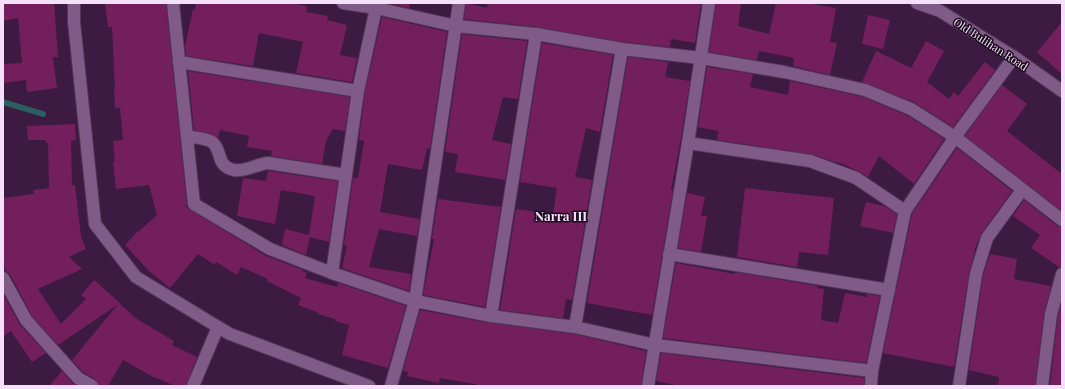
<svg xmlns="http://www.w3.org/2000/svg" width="1065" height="389" font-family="'Playfair Display',serif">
	<rect width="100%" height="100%" fill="#3c1a42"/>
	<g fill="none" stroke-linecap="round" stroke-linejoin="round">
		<path stroke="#2c5f62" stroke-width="6" d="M3,102L43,114"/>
	</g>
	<g fill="#741f5d">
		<path d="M3,3H54L58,57H53L57,88L27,92L26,80L4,83L3,64L22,63L18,18L3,21Z"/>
		<path d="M105,3H166L187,206L183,205L266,256L303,270L302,271L307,273L305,278L337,287L338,283L406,306L388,368L342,355L349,325L335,321V319L318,314L319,313L298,305L301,298L267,281L268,279L241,267L237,275L216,262L215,265L198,254L170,288L149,271L125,245L138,231V232L157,215L149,185L116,189L113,162L115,161L113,141L123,140L120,108H115L114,89H115L112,27H108Z"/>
		<path d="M196,3H290L307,6L306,12L328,16L327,20L347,25L340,55L357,58L352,82L296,73L303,42L259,33L253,66L186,56L185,46L193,9L195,10Z"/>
		<path d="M393,3H410L409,8L393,4Z"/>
		<path d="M466,3L487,8L488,3H701L695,43L671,39L670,47L623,42L537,27L464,19Z"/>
		<path d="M716,3H741L738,26L769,34L776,3H806L836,8L830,42L837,43L830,75L793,66L794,58L759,51L757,60L709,52Z"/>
		<path d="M868,15L890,20L883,49L862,44Z"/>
		<path d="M382,17L447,32L430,149L427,148L422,170L388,164L380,212L420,219L417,236L379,229L369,267L411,274L409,291L342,268L347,246L344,245L353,178H358L364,141L359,140L365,92Z"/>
		<path d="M1062,22V74L1037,52Z"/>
		<path d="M462,34L527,41L518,99L503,97L492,140L511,144L505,180L455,172L458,154L445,152Z"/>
		<path d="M926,41L944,51L927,82L949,99L954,92L958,96L985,62L995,70L953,127L914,102L862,82L876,51L911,68Z"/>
		<path d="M542,43L613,55L600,132L586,128L575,177L592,180L572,300L566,299L563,318L500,310L516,209L553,214L557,188L520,182Z"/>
		<path d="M628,57L668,62L665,77L690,81L681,138L671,190H673L652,315L587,303Z"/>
		<path d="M707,67L753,74L750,87L788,95L790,81L863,97L908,116L944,139L914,184L879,156L868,177L860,172L841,163L835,162L811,154L717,140L718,131L698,127Z"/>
		<path d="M188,71L350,97L345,131L333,129L326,141L322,164L271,156L272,151L247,147L249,136L220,130L218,138L209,133L194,130Z"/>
		<path d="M1002,85L1027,104L1007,131L1062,174V211L965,136Z"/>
		<path d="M75,124L76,140L71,141L72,185H75L81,237L86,249L69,257L82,269L38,289L61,324L86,299L81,295L94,280L120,303L58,345L32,316L10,274L6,271L3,264V198L34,194L33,190L49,188L48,143H46V140H28L27,126Z"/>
		<path d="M957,148L1012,191L981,234L974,251H975L969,273L954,367L883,353L912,214Z"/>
		<path d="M268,171L338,181L329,242L310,237L306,255L282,245L285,229L309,235L315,196L281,190L275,224L237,216L243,178L266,181Z"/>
		<path d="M745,188L834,198L828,255L799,252L797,267L737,257Z"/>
		<path d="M687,193L705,197L701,216H707L701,252L678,248Z"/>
		<path d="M438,199L501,207L485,307L423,295L434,239H432Z"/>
		<path d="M1024,200L1057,226L1062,227V267H1059L1031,248L1040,235L1013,216Z"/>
		<path d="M866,202L884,206L897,214L893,233L860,226Z"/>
		<path d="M990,254L1017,259L1014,279L1051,286L1044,313L1035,386H998L999,377L969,370L983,276Z"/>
		<path d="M676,263L735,274V272L817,286V288L824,289L821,320L838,323L845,293L866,297L867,294L880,296L866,363L663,338Z"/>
		<path d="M3,294L20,325L46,353L32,362L11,331L3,336Z"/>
		<path d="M1062,302V386H1050L1058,315Z"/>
		<path d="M119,303L137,319L174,341L172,345L197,357L186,386H175L155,377V378L123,360L108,386H99L96,380L83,372L72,360Z"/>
		<path d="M420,310L490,323L574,334L646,351L641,386H485L440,378L439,383L407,376L408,372L403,371Z"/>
		<path d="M661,353L864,378V386H680L656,381Z"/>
		<path d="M62,371L72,383L77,386H49Z"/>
	</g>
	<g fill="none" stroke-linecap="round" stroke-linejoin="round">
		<defs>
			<g id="minor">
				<path d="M74,3V22L95,224L136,277L218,327L230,334L369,386"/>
				<path d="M173,3L194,204L270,249L332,273L415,301L491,316L575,327L655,345L872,371"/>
				<path d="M343,3L376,8L456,26L536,34L622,49L701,58L784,72L865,90L911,109L955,137L1062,220"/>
				<path d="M917,3L940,11L1014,57L1062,91"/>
				<path d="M179,62L358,91"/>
				<path d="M187,136C194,138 206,138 212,142C223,150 215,166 234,170C245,172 257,164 268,163L346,175"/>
				<path d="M688,143L810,161L856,178L905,211"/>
				<path d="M669,254L889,290"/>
				<path d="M332,273L358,91L376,8"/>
				<path d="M3,278L26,320L78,378L92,386"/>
				<path d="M491,316L536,34"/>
				<path d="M575,327L622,49"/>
				<path d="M193,386L218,327"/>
				<path d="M391,386L415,301L459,3"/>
				<path d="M648,386L688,143L709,3"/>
				<path d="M871,386L872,371L905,211L955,137L1014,57"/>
				<path d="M959,386L976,274L987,238L1022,190"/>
				<path d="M1042,386L1051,314L1062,274"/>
			</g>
		</defs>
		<use href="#minor" stroke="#55375a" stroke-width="14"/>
		<use href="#minor" stroke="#805b87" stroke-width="12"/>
	</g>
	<g text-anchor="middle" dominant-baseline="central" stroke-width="3" stroke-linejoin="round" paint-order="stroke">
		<g font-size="11" fill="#f5e0f9" stroke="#1b0c1e">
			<text transform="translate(991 44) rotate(33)">Old Bulihan Road</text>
		</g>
		<g font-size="13" font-weight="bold" fill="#f5e0f9" stroke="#1b0c1e">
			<text x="561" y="215">Narra III</text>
		</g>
	</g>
	<rect width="1065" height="389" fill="none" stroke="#f5e0f9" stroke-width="8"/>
</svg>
